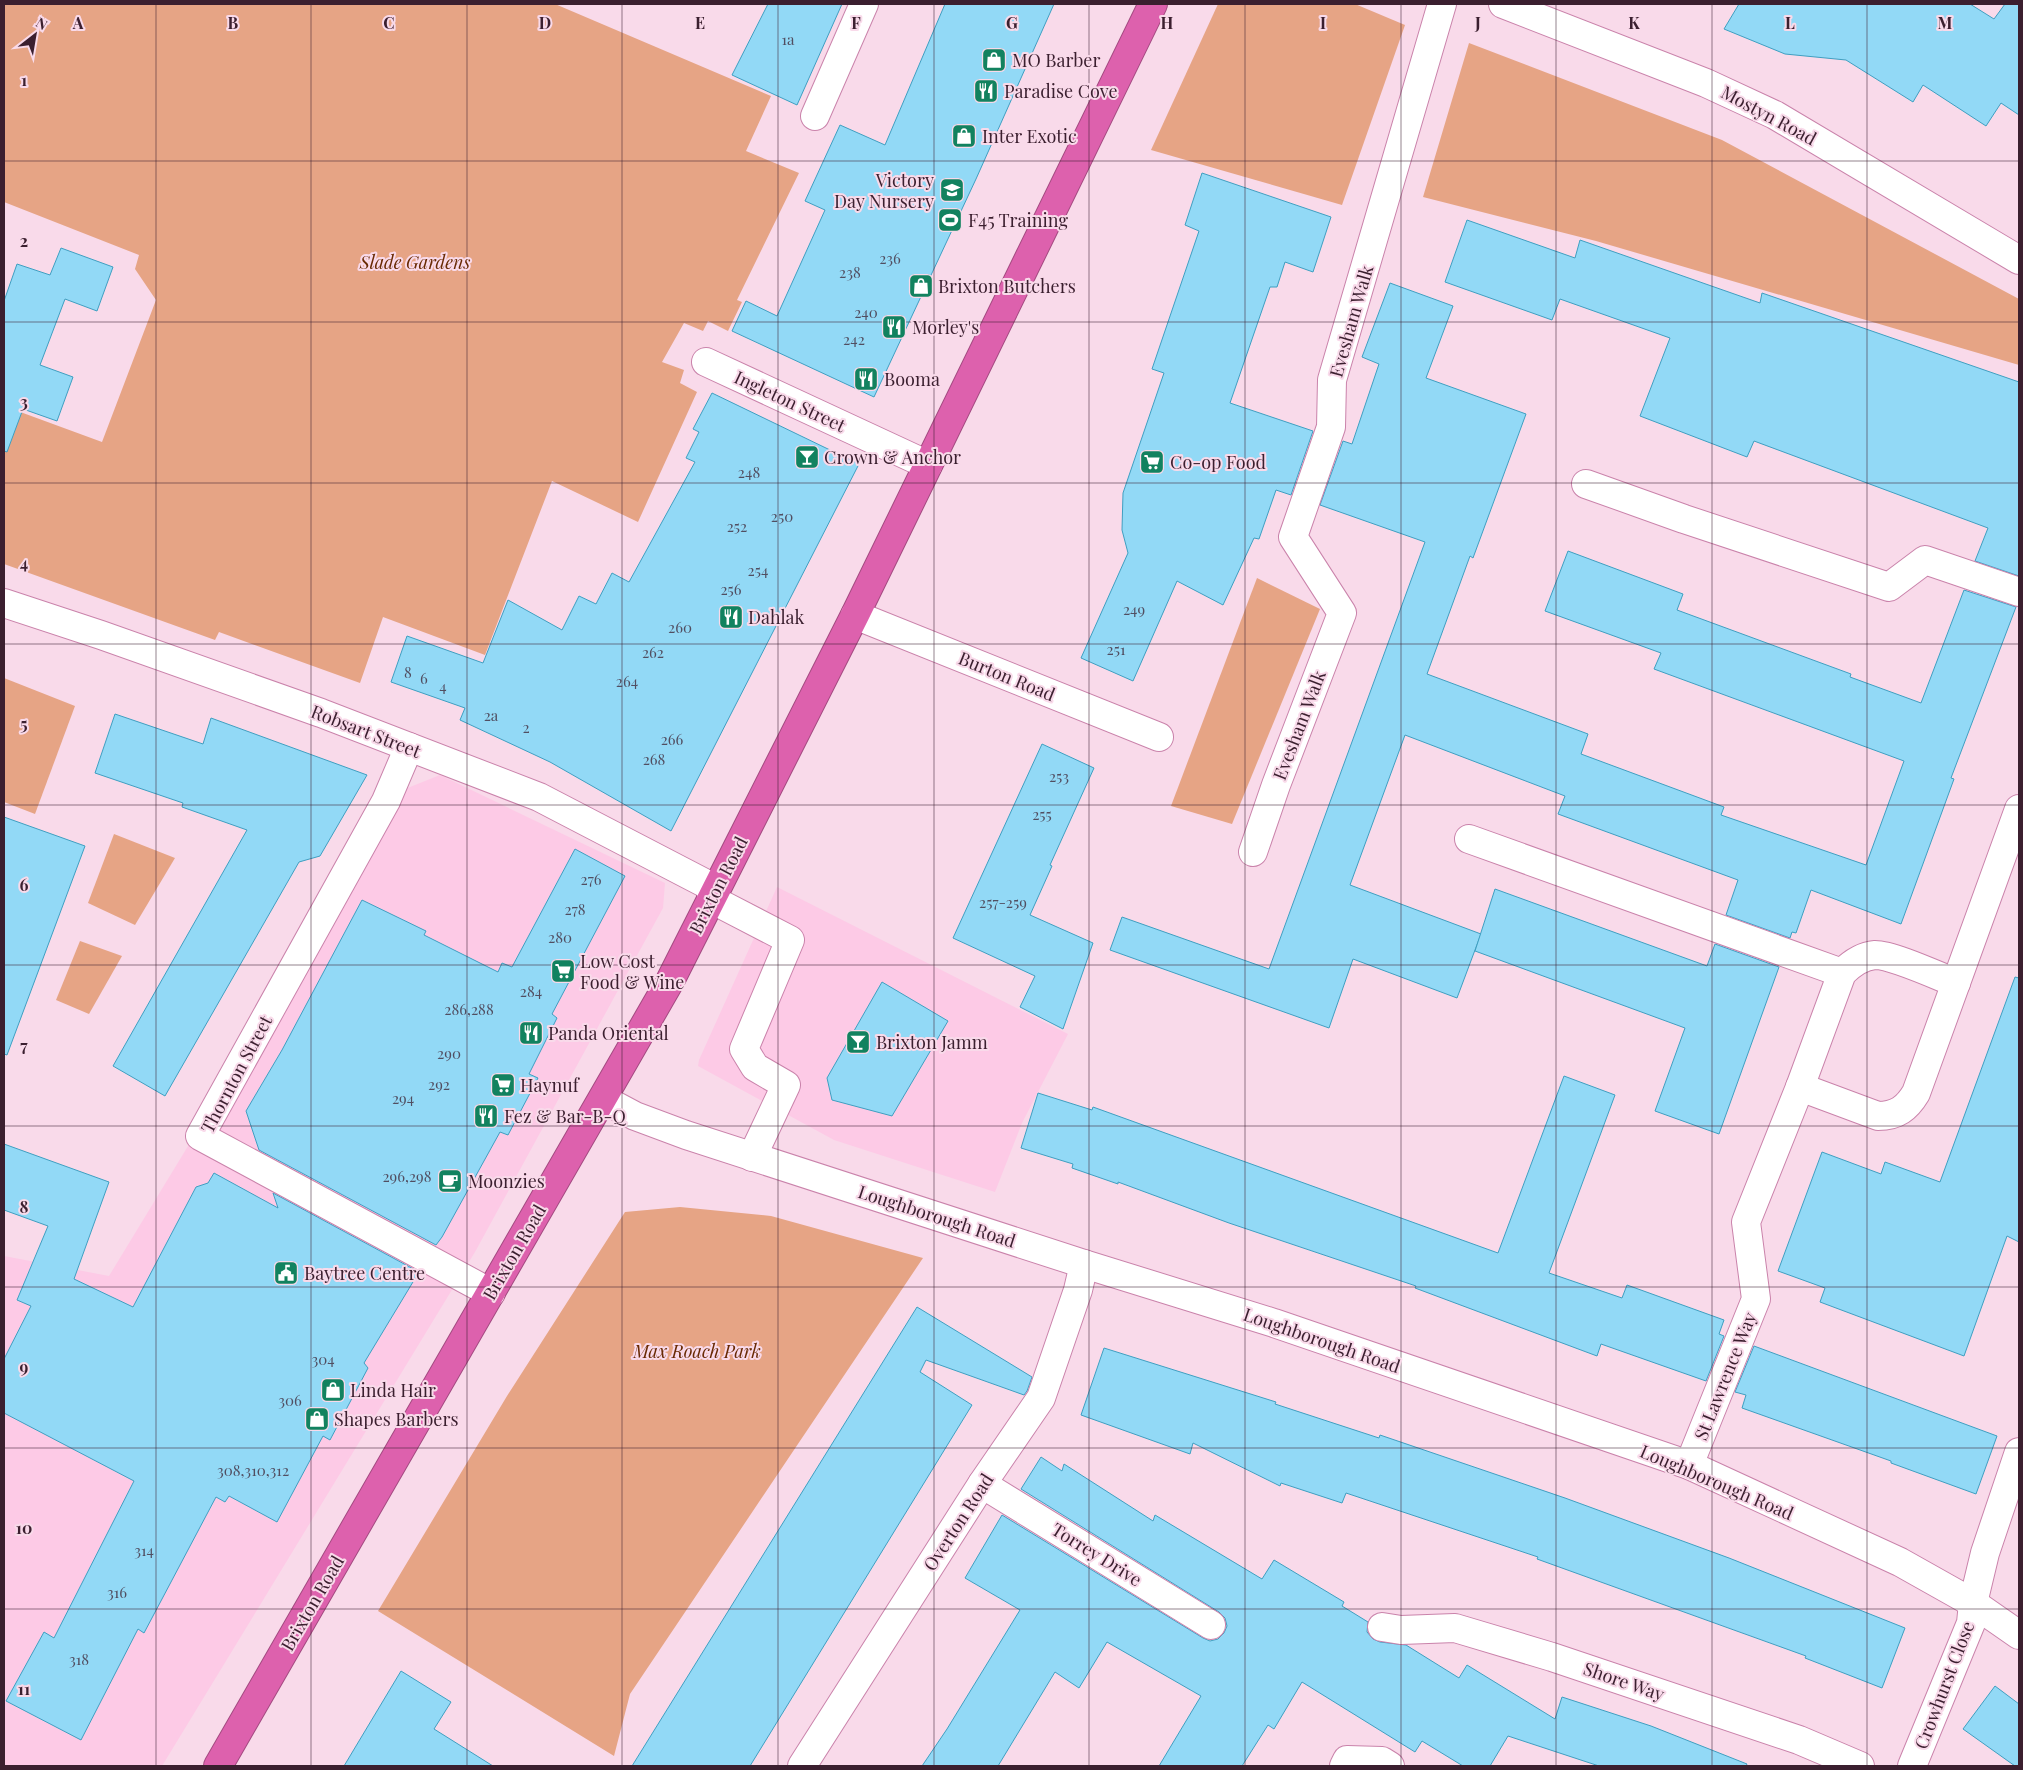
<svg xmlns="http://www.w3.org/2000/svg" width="2023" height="1770" font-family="'Playfair Display',serif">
	<rect width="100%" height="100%" fill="#f9daea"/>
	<g fill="#fdcae6">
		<path d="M440,775L665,883L663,908L475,1252L162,1766H4V1256L109,1276L405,789Z"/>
		<path d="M777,887L1068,1034L1022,1123L995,1192L834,1140L698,1066L699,1060Z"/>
	</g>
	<g fill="#e6a485">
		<path d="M4,4H555L771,96L746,151L799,173L737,300L742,302L728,331L708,321L703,331L684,323L662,362L684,370L680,383L697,392L638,522L552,481L485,655L383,617L360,683L219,632L215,640L4,564V406L102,442L156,300L135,269L139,255L4,202Z"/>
		<path d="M1218,4H1355L1405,25L1342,205L1151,150Z"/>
		<path d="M1469,43L1722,140L2019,299V365L1596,241L1423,197Z"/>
		<path d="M1257,578L1320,609L1232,824L1171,806Z"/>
		<path d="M4,678L75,706L35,814L4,802Z"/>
		<path d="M114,834L175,858L135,925L88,903Z"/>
		<path d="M80,941L122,956L89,1014L56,1000Z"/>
		<path d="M680,1207L771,1216L923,1258L630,1694L614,1756L378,1611L507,1396L625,1212Z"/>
	</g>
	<g fill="#92d9f6" stroke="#3f9fc1">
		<path d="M768,4H842L797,105L732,75Z"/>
		<path d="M945,4H1054L976,179L874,397L732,331L746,301L777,316L825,210L805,201L840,125L885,145Z"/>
		<path d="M1739,4H1970L1994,19L2005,4H2019V115L2001,103L1986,126L1923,85L1913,102L1846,60L1785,54L1724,29Z"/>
		<path d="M1202,173L1331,217L1313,272L1285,262L1277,287H1270L1230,403L1313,431L1291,495L1276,490L1259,539L1254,538L1223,605L1177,581L1133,681L1081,658L1128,553L1122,530L1123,493L1164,373L1152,369L1199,231L1185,225Z"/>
		<path d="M1467,220L1575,258L1580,240L1760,303L1762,293L2019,382V576L1975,561L1988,528L1754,441L1747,457L1640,416L1670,338L1560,299L1552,320L1445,282Z"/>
		<path d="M61,248L113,267L97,311L65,299L40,365L73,377L57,421L23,409L7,452L4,451V301L17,264L50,275Z"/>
		<path d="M1390,283L1453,306L1426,378L1526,414L1473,558L1470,556L1427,674L1588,734L1581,754L1724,807L1721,815L1866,865L1904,761L1654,669L1661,653L1545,611L1568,551L1683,594L1677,610L1851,674L1850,677L1921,703L1964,590L2016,607L1951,778L1954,779L1901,924L1811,890L1796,933L1792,932L1790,938L1726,915L1738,880L1558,814L1565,796L1405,735L1350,885L1481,934L1457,998L1353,959L1329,1028L1110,950L1122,917L1269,969L1425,542L1320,505L1343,441L1352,444L1379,364L1362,357Z"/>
		<path d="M712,393L859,464L671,831L550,762L460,720L465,708L391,682L407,636L483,663L508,600L562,630L579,596L596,604L612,573L629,582L695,462L686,458L699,432L693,429Z"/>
		<path d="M115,714L203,744L211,718L367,775L320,856L299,862L165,1096L113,1066L247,830L182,807L183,803L95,773Z"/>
		<path d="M1042,744L1094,768L1050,865L1052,866L1030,915L1093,943L1063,1029L1020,1007L1035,976L953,938Z"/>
		<path d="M4,817L85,846L7,1055L4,1054Z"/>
		<path d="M575,849L625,876L552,1014L557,1018L529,1074L538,1078L508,1135L500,1132L442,1237L436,1245L259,1150L246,1111L282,1050L362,900L426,931L424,935L498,972L502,963L512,967Z"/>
		<path d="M1495,889L1707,966L1715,944L1779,967L1719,1134L1655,1111L1685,1028L1475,951Z"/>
		<path d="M2015,977L2019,978V1242L2007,1236L1964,1356L1820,1302L1825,1288L1778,1271L1822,1152L1881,1174L1885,1162L1940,1182Z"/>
		<path d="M882,982L948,1021L892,1116L832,1100L827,1078Z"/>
		<path d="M1564,1076L1615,1095L1549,1273L1622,1298L1627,1285L1724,1320L1719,1334L1724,1336L1706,1381L1601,1344L1597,1356L1415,1288L1416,1286L1229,1223L1118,1182V1184L1072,1168L1073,1164L1021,1148L1038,1093L1092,1110L1093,1107L1498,1253Z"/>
		<path d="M4,1144L109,1182L74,1279L133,1307L196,1187L208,1183L214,1173L278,1208L273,1193L419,1272L364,1363L368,1368L330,1440L323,1436L277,1522L229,1496L225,1502L216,1497L144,1633L138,1629L81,1740L6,1701L44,1632L54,1638L134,1481L4,1413V1359L31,1306L17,1300L48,1226L4,1210Z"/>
		<path d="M917,1307L1032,1377L1027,1391L1024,1395L926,1360L920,1372L972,1405L750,1766H632Z"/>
		<path d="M1754,1346L1997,1436L1976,1494L1891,1463V1461L1742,1408L1746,1395L1735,1392Z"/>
		<path d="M1104,1348L1276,1402L1275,1404L1379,1438L1380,1435L1565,1498L1729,1558L1905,1628L1882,1688L1805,1658L1806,1656L1537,1559L1538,1557L1346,1493L1342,1503L1281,1483L1280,1486L1193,1443L1190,1454L1081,1415Z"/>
		<path d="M1041,1457L1062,1471L1064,1464L1153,1521L1155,1515L1262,1579L1274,1560L1344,1602L1342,1606L1368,1622L1367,1632L1373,1639L1380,1642L1406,1645L1459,1678L1467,1665L1555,1719L1562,1697L1651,1726L1747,1764L1746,1766H1599L1508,1736L1490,1766H1463L1422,1741L1415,1752L1302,1682L1274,1729L1268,1725L1242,1766H1159L1201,1696L1107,1642L1079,1688L1055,1672L998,1766H922L947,1729L1020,1610L965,1578L1002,1515L1203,1638L1210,1641L1218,1639L1224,1633L1227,1626L1225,1618L1219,1612L1021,1489Z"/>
		<path d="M401,1671L451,1702L434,1729L493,1766H344Z"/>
		<path d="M1995,1686L2019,1704V1766H2015L1963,1729Z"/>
	</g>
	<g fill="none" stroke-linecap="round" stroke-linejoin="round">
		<defs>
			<g id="minor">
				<path d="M1503,4L1706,83L1775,115L2019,260"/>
				<path d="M815,116L864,4"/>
				<path d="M706,362L928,465"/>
				<path d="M1586,484L1684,519L1889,587L1925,560L2019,592"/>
				<path d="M4,603L101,635L321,713L539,797L716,889"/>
				<path d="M855,615L1159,737"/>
				<path d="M409,747L386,801L200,1136L491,1293"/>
				<path d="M1469,839L1842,973"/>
				<path d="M1253,852L1276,785L1342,613L1293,537L1331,427L1332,380L1442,4"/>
				<path d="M711,899L790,940L744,1049L755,1067L786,1085L752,1157"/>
				<path d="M1800,1087L1878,1116C1897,1116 1907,1108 1916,1093L2019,809"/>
				<path d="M603,1099L635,1116L686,1135L1084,1264L1274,1323L1689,1465L1900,1562L1973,1603L2019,1635"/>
				<path d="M1689,1465L1756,1299L1746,1222L1800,1087L1842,973C1851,964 1862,956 1875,955C1893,955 1938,976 1956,983"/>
				<path d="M982,1484L1211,1625"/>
				<path d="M1382,1627L1401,1630L1455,1628L1552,1657L1799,1740L1860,1766"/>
				<path d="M802,1766L982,1484L1041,1398L1078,1290L1084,1264"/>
				<path d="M1344,1766L1347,1760L1382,1761L1390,1766"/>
				<path d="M1912,1766L1971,1623L1973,1603L1985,1553L2019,1452"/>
			</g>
			<path id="highway" d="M218,1766L670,981L855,615L1153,4"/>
		</defs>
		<use href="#minor" stroke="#ca83ab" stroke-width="30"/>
		<use href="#highway" stroke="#a44a81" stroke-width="30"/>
		<use href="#minor" stroke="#fff" stroke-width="28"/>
		<use href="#highway" stroke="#dd61ad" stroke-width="28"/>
	</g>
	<path fill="none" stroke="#3b1f2f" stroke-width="1" stroke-opacity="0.55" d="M156,4V1766M311,4V1766M467,4V1766M622,4V1766M778,4V1766M934,4V1766M1089,4V1766M1245,4V1766M1401,4V1766M1556,4V1766M1712,4V1766M1867,4V1766M4,161H2019M4,322H2019M4,483H2019M4,644H2019M4,805H2019M4,965H2019M4,1126H2019M4,1287H2019M4,1448H2019M4,1609H2019"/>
	<defs>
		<symbol id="shop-square" viewBox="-11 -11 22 22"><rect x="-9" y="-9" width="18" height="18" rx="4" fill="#12825f" stroke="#f9daea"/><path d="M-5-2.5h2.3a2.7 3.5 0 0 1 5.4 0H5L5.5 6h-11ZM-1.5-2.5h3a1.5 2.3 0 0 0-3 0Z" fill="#fff"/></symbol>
		<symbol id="restaurant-square" viewBox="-11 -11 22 22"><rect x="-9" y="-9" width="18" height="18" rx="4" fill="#12825f" stroke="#f9daea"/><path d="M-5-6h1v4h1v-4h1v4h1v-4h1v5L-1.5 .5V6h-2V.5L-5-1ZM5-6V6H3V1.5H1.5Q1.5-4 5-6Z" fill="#fff"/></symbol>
		<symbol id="school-square" viewBox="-11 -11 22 22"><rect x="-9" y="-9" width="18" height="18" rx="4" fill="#12825f" stroke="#f9daea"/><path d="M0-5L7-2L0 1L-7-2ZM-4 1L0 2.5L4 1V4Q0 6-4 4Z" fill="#fff"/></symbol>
		<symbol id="stadium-square" viewBox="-11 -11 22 22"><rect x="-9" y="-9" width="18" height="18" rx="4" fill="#12825f" stroke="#f9daea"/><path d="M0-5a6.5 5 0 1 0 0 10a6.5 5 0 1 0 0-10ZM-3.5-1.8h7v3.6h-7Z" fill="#fff"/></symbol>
		<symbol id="bar-square" viewBox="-11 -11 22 22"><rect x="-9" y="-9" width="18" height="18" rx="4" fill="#12825f" stroke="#f9daea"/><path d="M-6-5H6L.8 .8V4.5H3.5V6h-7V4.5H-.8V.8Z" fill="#fff"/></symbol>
		<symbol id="supermarket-square" viewBox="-11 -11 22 22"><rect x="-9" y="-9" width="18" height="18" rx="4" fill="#12825f" stroke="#f9daea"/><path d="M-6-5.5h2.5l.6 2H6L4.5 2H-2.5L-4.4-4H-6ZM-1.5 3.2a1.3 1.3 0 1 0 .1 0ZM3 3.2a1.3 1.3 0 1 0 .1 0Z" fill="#fff"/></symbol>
		<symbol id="cafe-square" viewBox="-11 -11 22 22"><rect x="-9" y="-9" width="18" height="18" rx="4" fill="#12825f" stroke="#f9daea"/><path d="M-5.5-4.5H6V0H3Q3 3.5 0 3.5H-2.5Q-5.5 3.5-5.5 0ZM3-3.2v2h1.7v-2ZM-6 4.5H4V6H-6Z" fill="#fff"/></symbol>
		<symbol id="civic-square" viewBox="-11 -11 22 22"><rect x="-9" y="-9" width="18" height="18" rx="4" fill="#12825f" stroke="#f9daea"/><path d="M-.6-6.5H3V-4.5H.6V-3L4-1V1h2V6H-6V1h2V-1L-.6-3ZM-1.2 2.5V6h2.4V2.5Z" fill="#fff"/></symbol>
	</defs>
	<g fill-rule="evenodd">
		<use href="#shop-square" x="980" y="46" width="28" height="28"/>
		<use href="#restaurant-square" x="972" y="77" width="28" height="28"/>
		<use href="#shop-square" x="950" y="122" width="28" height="28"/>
		<use href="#school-square" x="938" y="176" width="28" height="28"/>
		<use href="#stadium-square" x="936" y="206" width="28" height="28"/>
		<use href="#shop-square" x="907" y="272" width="28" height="28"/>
		<use href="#restaurant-square" x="880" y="313" width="28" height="28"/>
		<use href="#restaurant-square" x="852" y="365" width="28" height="28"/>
		<use href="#bar-square" x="793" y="443" width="28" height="28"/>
		<use href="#supermarket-square" x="1138" y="448" width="28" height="28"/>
		<use href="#restaurant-square" x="717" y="603" width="28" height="28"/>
		<use href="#supermarket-square" x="549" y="957" width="28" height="28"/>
		<use href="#restaurant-square" x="517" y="1019" width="28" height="28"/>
		<use href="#bar-square" x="844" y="1028" width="28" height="28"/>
		<use href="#supermarket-square" x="489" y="1071" width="28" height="28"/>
		<use href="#restaurant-square" x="472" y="1102" width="28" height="28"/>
		<use href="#cafe-square" x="436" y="1167" width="28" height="28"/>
		<use href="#civic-square" x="272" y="1259" width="28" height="28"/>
		<use href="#shop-square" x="319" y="1376" width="28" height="28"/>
		<use href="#shop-square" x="303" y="1405" width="28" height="28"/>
	</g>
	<g text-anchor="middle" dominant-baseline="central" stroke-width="4" stroke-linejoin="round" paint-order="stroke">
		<g font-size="15" fill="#514e61">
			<text x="788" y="39">1a</text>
			<text x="890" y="258">236</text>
			<text x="850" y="272">238</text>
			<text x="866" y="312">240</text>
			<text x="854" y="339">242</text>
			<text x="749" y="472">248</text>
			<text x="782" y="516">250</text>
			<text x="737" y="526">252</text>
			<text x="758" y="570">254</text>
			<text x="731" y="589">256</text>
			<text x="1134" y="609">249</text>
			<text x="680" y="627">260</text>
			<text x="1116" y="649">251</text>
			<text x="653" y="652">262</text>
			<text x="408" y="672">8</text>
			<text x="424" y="678">6</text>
			<text x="627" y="681">264</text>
			<text x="443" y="686">4</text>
			<text x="491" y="715">2a</text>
			<text x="526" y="727">2</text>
			<text x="672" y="739">266</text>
			<text x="654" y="759">268</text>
			<text x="1059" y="776">253</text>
			<text x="1042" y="814">255</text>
			<text x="591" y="879">276</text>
			<text x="1003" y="902">257-259</text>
			<text x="575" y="909">278</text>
			<text x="560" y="937">280</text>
			<text x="531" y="991">284</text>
			<text x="469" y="1009">286,288</text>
			<text x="449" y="1053">290</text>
			<text x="439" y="1084">292</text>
			<text x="403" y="1098">294</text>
			<text x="407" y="1176">296,298</text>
			<text x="323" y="1359">304</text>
			<text x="290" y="1400">306</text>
			<text x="253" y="1470">308,310,312</text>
			<text x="144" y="1550">314</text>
			<text x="117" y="1592">316</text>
			<text x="79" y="1659">318</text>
		</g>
		<g font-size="18" fill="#3b1f2f" stroke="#f9daea" text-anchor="start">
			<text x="1012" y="60">MO Barber</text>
			<text x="1004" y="91">Paradise Cove</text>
			<text x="982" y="136">Inter Exotic</text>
			<text x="934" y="180" text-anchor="end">Victory<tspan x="934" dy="21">Day Nursery</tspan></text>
			<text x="968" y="220">F45 Training</text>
			<text x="938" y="286">Brixton Butchers</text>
			<text x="912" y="327">Morley's</text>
			<text x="884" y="379">Booma</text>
			<text x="824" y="457">Crown &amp; Anchor</text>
			<text x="1170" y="462">Co-op Food</text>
			<text x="748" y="617">Dahlak</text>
			<text x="580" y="961">Low Cost<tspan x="580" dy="21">Food &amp; Wine</tspan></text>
			<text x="548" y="1033">Panda Oriental</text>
			<text x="876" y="1042">Brixton Jamm</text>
			<text x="520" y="1085">Haynuf</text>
			<text x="504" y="1116">Fez &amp; Bar-B-Q</text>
			<text x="468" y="1181">Moonzies</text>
			<text x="304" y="1273">Baytree Centre</text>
			<text x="350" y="1390">Linda Hair</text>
			<text x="334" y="1419">Shapes Barbers</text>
		</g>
		<g font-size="18" fill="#3b1f2f" stroke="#f9daea">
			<text transform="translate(1769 115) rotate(28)">Mostyn Road</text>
			<text transform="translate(1351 321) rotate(-74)">Evesham Walk</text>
			<text transform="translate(790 401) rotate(25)">Ingleton Street</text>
			<text transform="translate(1007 676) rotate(22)">Burton Road</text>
			<text transform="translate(1299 725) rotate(-69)">Evesham Walk</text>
			<text transform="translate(366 731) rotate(21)">Robsart Street</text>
			<text transform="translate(718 885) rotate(-63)">Brixton Road</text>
			<text transform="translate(236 1074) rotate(-62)">Thornton Street</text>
			<text transform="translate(937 1216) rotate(18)">Loughborough Road</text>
			<text transform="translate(514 1252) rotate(-60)">Brixton Road</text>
			<text transform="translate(1322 1340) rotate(19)">Loughborough Road</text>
			<text transform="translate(1725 1376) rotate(-68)">St Lawrence Way</text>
			<text transform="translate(1717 1482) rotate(23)">Loughborough Road</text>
			<text transform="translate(958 1522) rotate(-57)">Overton Road</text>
			<text transform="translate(1097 1554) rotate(32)">Torrey Drive</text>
			<text transform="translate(312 1603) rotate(-60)">Brixton Road</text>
			<text transform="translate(1624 1681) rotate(19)">Shore Way</text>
			<text transform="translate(1944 1685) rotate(-69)">Crowhurst Close</text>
		</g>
		<g font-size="18" font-style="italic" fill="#682903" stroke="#f9daea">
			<text x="415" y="262">Slade Gardens</text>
			<text x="697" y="1351">Max Roach Park</text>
		</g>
	</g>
	<g font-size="16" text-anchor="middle" font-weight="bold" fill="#3b1f2f" stroke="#f9daea" stroke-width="4" stroke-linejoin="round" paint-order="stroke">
		<text x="78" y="29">A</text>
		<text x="233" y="29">B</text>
		<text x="389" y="29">C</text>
		<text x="545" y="29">D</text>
		<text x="700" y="29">E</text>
		<text x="856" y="29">F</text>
		<text x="1012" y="29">G</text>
		<text x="1167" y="29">H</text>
		<text x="1323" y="29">I</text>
		<text x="1478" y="29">J</text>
		<text x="1634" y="29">K</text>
		<text x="1790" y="29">L</text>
		<text x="1945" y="29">M</text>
		<text x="24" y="86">1</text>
		<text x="24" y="247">2</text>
		<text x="24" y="408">3</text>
		<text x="24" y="569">4</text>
		<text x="24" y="730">5</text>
		<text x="24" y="891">6</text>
		<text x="24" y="1052">7</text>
		<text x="24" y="1213">8</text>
		<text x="24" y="1373">9</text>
		<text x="24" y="1534">10</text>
		<text x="24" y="1695">11</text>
	</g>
	<rect width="2023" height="1770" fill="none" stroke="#3b1f2f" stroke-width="10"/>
	<g transform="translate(35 35) rotate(31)" stroke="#f9daea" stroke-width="4" paint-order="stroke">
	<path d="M0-4L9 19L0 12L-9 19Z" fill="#3b1f2f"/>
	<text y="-8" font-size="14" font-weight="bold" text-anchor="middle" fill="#3b1f2f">N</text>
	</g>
</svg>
